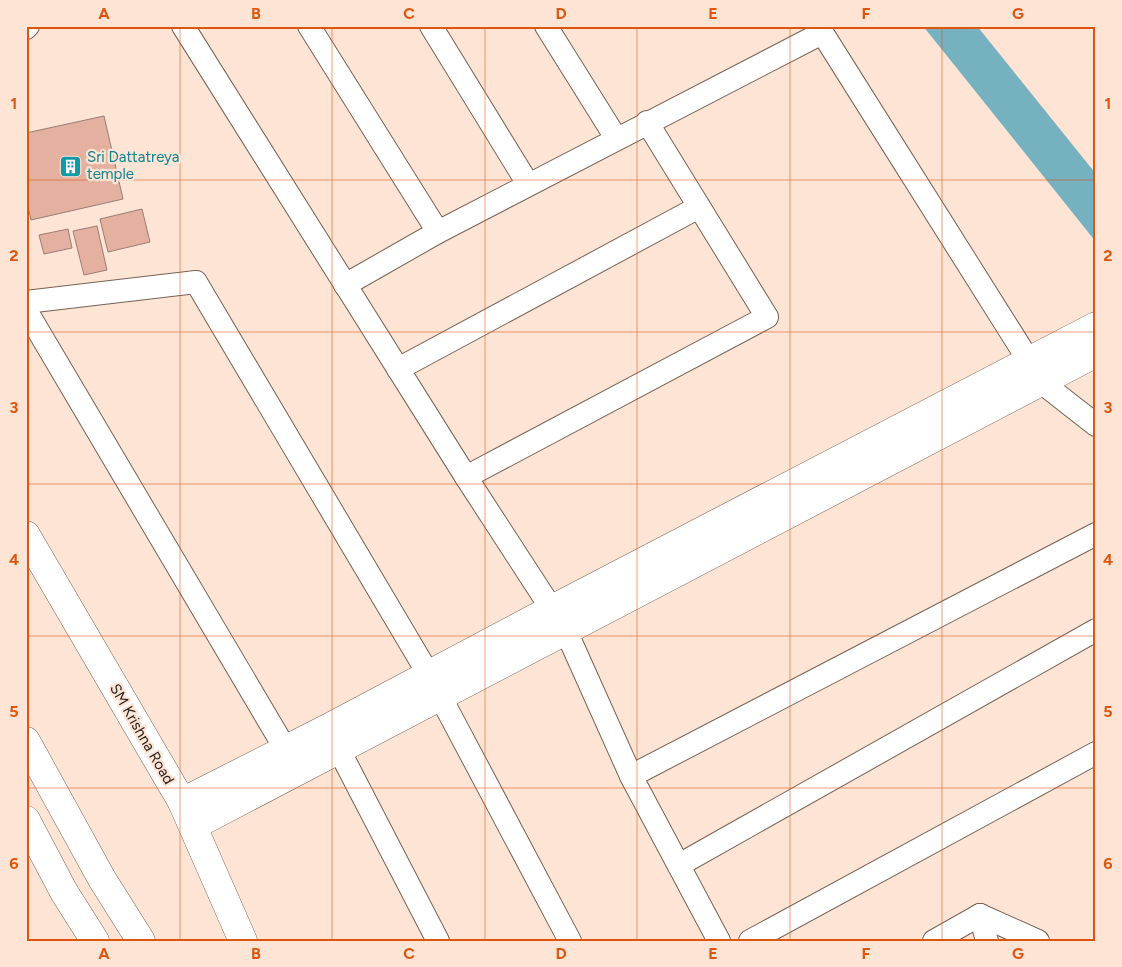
<svg xmlns="http://www.w3.org/2000/svg" width="1122" height="967" font-family="Figtree,sans-serif">
	<rect width="100%" height="100%" fill="#fde4d5"/>
	<path fill="#75b1be" d="M923,26H977L1096,174V242Z"/>
	<g fill="#e4b0a0" stroke="#977d75">
		<path d="M104,116L123,199L31,220L26,198V133Z"/>
		<path d="M142,209L150,242L108,252L100,219Z"/>
		<path d="M97,226L107,270L84,275L73,231Z"/>
		<path d="M68,229L72,248L44,254L39,235Z"/>
	</g>
	<g fill="none" stroke-linecap="round" stroke-linejoin="round">
		<defs>
			<g id="minor">
				<path d="M183,26L466,477L566,631L631,776L719,941"/>
				<path d="M309,26L438,232"/>
				<path d="M431,26L528,184"/>
				<path d="M546,26L616,138"/>
				<path d="M818,26L1029,361L1041,382L1096,425"/>
				<path d="M26,28L28,26"/>
				<path d="M345,285L438,232L822,33"/>
				<path d="M26,302L196,282L429,675"/>
				<path d="M26,310L286,750"/>
				<path d="M398,369L699,207"/>
				<path d="M466,477L767,317L647,122"/>
				<path d="M440,696L570,941"/>
				<path d="M339,750L438,941"/>
				<path d="M631,776L1096,534"/>
				<path d="M679,865L1096,630"/>
				<path d="M980,915L1038,941"/>
				<path d="M980,915L987,941"/>
				<path d="M750,941L1096,753"/>
				<path d="M934,941L980,915"/>
			</g>
			<g id="tertiary">
				<path d="M26,535L182,802L243,941"/>
				<path d="M182,802L328,728L552,609L1096,326"/>
				<path d="M193,826L1096,353"/>
			</g>
			<g id="trunk">
				<path d="M26,741L102,879L141,941"/>
				<path d="M26,820L64,892L95,941"/>
			</g>
		</defs>
		<use href="#minor" stroke="#776254" stroke-width="24"/>
		<use href="#tertiary" stroke="#776254" stroke-width="29"/>
		<use href="#trunk" stroke="#776254" stroke-width="29"/>
		<use href="#minor" stroke="#fff" stroke-width="22"/>
		<use href="#tertiary" stroke="#fff" stroke-width="28"/>
		<use href="#trunk" stroke="#fff" stroke-width="28"/>
	</g>
	<path fill="none" stroke="#de560d" stroke-width="1" stroke-opacity="0.55" d="M180,26V941M332,26V941M485,26V941M637,26V941M790,26V941M942,26V941M26,180H1096M26,332H1096M26,484H1096M26,636H1096M26,788H1096"/>
	<defs>
		<symbol id="building-square" viewBox="-11 -11 22 22"><rect x="-9" y="-9" width="18" height="18" rx="4" fill="#0f9aa8" stroke="#fde4d5"/><path d="M-4-6H4V6H1V3H-1V6H-4ZM-2.5-4.3h1.7v1.8h-1.7ZM.8-4.3h1.7v1.8H.8ZM-2.5-1h1.7V.8h-1.7ZM.8-1h1.7V.8H.8Z" fill="#fff"/></symbol>
	</defs>
	<g fill-rule="evenodd">
		<use href="#building-square" x="58" y="154" width="25" height="25"/>
	</g>
	<g text-anchor="middle" dominant-baseline="central" stroke-width="4.5" stroke-linejoin="round" paint-order="stroke">
		<g font-size="15" fill="#0d838f" stroke="#fde4d5" text-anchor="start">
			<text x="87" y="157">Sri Dattatreya<tspan x="87" dy="17">temple</tspan></text>
		</g>
		<g font-size="15" fill="#29201b" stroke="#fde4d5">
			<text transform="translate(142 734) rotate(60)">SM Krishna Road</text>
		</g>
	</g>
	<rect width="1122" height="967" fill="none" stroke="#fde4d5" stroke-width="55"/>
	<rect x="28" y="28" width="1066" height="912" fill="none" stroke="#de560d" stroke-width="2"/>
	<g font-size="16" text-anchor="middle" font-weight="bold" fill="#de560d">
		<text x="104" y="19">A</text>
		<text x="256" y="19">B</text>
		<text x="409" y="19">C</text>
		<text x="561" y="19">D</text>
		<text x="713" y="19">E</text>
		<text x="866" y="19">F</text>
		<text x="1018" y="19">G</text>
		<text x="14" y="109">1</text>
		<text x="1108" y="109">1</text>
		<text x="14" y="261">2</text>
		<text x="1108" y="261">2</text>
		<text x="14" y="413">3</text>
		<text x="1108" y="413">3</text>
		<text x="14" y="565">4</text>
		<text x="1108" y="565">4</text>
		<text x="14" y="717">5</text>
		<text x="1108" y="717">5</text>
		<text x="14" y="869">6</text>
		<text x="1108" y="869">6</text>
		<text x="104" y="959">A</text>
		<text x="256" y="959">B</text>
		<text x="409" y="959">C</text>
		<text x="561" y="959">D</text>
		<text x="713" y="959">E</text>
		<text x="866" y="959">F</text>
		<text x="1018" y="959">G</text>
	</g>
</svg>
